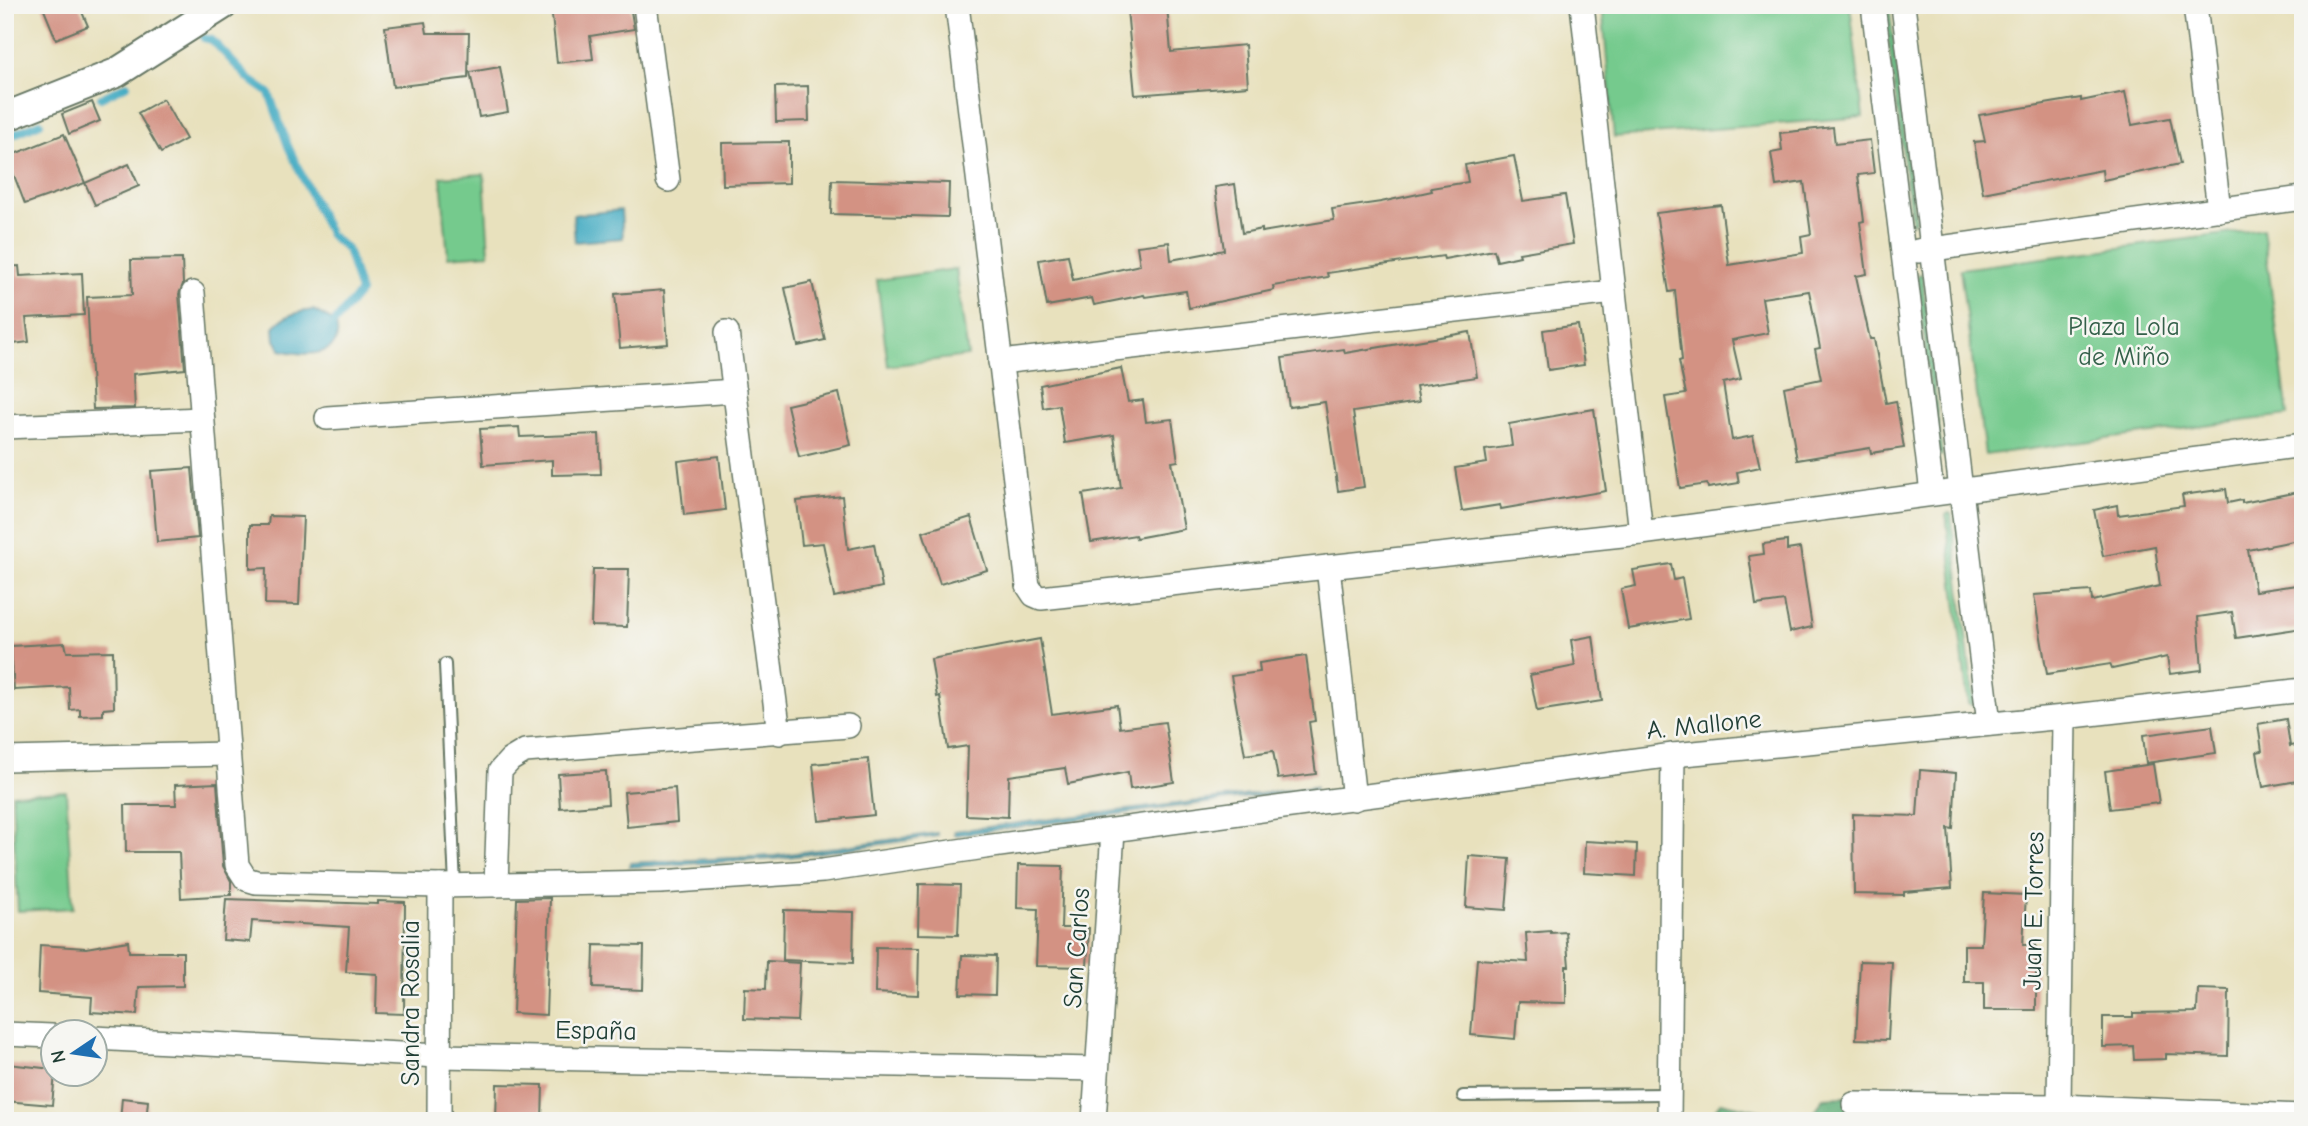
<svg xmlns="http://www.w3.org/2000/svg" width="2308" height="1126" font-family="'Comic Neue',sans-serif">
	<rect width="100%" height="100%" fill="#f6f6f2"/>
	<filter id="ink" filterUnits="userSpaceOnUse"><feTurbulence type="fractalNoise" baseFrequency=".0143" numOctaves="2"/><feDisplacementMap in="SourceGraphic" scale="14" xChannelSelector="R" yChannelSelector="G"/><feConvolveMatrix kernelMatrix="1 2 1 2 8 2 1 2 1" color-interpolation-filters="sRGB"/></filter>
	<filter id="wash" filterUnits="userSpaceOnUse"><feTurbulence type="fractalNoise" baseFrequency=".00686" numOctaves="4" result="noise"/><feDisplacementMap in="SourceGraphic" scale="28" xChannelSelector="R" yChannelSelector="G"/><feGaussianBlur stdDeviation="1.57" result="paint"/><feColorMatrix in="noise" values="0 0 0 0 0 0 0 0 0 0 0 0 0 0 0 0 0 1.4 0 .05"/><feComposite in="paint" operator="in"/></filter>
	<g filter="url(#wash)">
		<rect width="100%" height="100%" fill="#e8e1bd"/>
		<g fill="#75ca8d" stroke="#4a8460" stroke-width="2">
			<path d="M1602,5H1850L1863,117L1614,137Z"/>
			<path d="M1884,5H1889L1915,221L1912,224Z"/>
			<path d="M484,174L489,254L448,257L441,177Z"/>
			<path d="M2263,229L2288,415L1985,455L1960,269Z"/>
			<path d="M956,269L968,356L888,366L877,280Z"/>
			<path d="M1920,274L1922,275L1942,456L1938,454L1917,276Z"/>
			<path d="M1949,513L1951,514L1974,702L1972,705L1968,703L1946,515Z"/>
			<path d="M66,791L73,908L18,911L12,794Z"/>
		</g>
		<g fill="#60ae78" stroke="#407656" stroke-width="2">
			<path d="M1845,1097L1859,1114V1121H1805L1810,1118L1824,1098Z"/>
			<path d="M1721,1102L1774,1114L1782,1121H1716L1714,1111Z"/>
		</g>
		<g fill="#44acc3" stroke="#32747c" stroke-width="2">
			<path d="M621,210L623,238L575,242L573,215Z"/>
			<path d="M313,310L335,322C348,357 304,357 281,350L275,340L274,327C284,315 298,312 313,310Z"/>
			<path d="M1315,787V789L955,835L954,831Z"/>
			<path d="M937,833L938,836L774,859L629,867L630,863L775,856Z"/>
		</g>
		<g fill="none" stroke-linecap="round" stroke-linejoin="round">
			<g stroke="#44acc3" stroke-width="8">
				<path d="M204,38L212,40L249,79L269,93L288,146L319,212L330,235L347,249L360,292L335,322"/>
				<path d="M101,98L127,85"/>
				<path d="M5,138L40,123"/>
			</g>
		</g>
		<g id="blocks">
			<g fill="#d39283">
				<path d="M42,5H79L88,26L56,39Z"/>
				<path d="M563,5H630L634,29L590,36L593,59L557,63L551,6Z"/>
				<path d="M1167,6L1171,52L1245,45L1248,86L1135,95L1127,9Z"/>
				<path d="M425,22L427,33H469L468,78L393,87L385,27Z"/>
				<path d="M500,67L508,112L479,117L470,72Z"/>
				<path d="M808,86L809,121L776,122L775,87Z"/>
				<path d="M2125,92L2132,125L2170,118L2180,164L2103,180L2102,170L1983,193L1974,142L1985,141L1979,115L2081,98V101Z"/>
				<path d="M163,99L186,139L161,153L138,113Z"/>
				<path d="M92,102L100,121L69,134L62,114Z"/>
				<path d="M1833,127L1835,144L1870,140L1874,173L1858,175L1864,221L1860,222L1867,274L1856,276L1870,339H1874L1886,403L1896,401L1904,448L1871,453L1870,448L1797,460L1784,387L1821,379L1815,349L1820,348L1809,291L1762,298L1768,333L1732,340L1741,379L1723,383L1732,440L1753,436L1760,467L1737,472L1739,483L1708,488L1707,484L1680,488L1665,397L1686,394L1679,361L1682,360L1675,291L1669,292L1656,213L1721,205L1729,265L1803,253L1801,236L1811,234L1804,182L1776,186L1771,153L1782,151L1780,133Z"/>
				<path d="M64,134L85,183L25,204L7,157Z"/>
				<path d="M789,142V183L723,185L722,143Z"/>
				<path d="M1514,156L1523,201L1565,195L1573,244L1519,253L1520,256L1497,261L1494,250L1444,259L1443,256L1327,273L1328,277L1273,286L1274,290L1189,308L1186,291L1145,297L1144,295L1094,305L1092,298L1047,306L1039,260L1068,255L1073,280L1140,265L1137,246L1169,242L1171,260L1224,250L1215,187L1235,184L1242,233L1262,229V232L1334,220L1332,209L1381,202L1432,191L1431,188L1468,182L1465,165Z"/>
				<path d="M129,164L139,186L95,205L85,183Z"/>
				<path d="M832,180L949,183L948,217L831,214Z"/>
				<path d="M182,259L183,284L179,294L185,369L133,374L135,408L93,409L87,297L132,295L131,260Z"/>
				<path d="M19,266L20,276L82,273L84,315L26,318L29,342L5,345V267Z"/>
				<path d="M812,282L825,340L798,346L785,288Z"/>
				<path d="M664,290L668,344L620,348L615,294Z"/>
				<path d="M1578,325L1584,365L1548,370L1543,330Z"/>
				<path d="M1470,332L1477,377L1416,386L1419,402L1353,412L1364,487L1338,491L1325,402L1289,407L1282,358L1344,349L1345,353Z"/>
				<path d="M1121,368L1128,402L1143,400L1146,422L1172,419L1178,461L1172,462L1184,529L1136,538L1135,535L1091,542L1083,494L1121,488L1114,435L1065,443L1059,405L1043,408L1040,385Z"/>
				<path d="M839,393L851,445L799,457L787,405Z"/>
				<path d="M1594,409L1606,491L1501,509L1500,505L1462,511L1455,468L1487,463L1485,450L1512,446L1509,424Z"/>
				<path d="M519,427L520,437L599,434L601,474L552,475V460L483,465L480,429Z"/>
				<path d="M719,456L725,510L684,515L678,461Z"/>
				<path d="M192,468L198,538L157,542L151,471Z"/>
				<path d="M2226,489L2228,503L2242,500V503L2303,491V539L2248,550L2255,591L2303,584V628L2236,638L2232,612L2198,617L2202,670L2170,674L2167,657L2112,669L2110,664L2047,674L2034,595L2091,591L2092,601L2160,586L2155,546L2103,556L2094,510L2117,505L2118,515L2184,506L2182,495Z"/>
				<path d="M842,496L848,549L874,544L882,587L834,597L823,543L802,545L797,501Z"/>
				<path d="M269,516L303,517L299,605L265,604L266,568L250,569V525H268Z"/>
				<path d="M971,517L987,570L940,584L923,532Z"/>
				<path d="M1787,541V550L1800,548L1812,627L1790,632L1784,601L1756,605L1749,556L1764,554L1763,544Z"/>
				<path d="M1671,564L1674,580L1682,578L1689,619L1628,629L1621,589L1636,586L1633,570Z"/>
				<path d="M593,569H629L627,627L591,626Z"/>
				<path d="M1593,636L1602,701L1537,711L1530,675L1575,666L1571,640Z"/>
				<path d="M1040,639L1052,714L1117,705L1120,728L1165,722L1174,782L1130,789L1128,772L1068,784L1065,768L1009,776L1008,817L966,815L968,746L948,749L940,696L937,697L931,659Z"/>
				<path d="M65,643L67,652L113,651L114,708L103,709V715L80,716V709L70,710L69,687L14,690L11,646Z"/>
				<path d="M1306,656L1315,721L1309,722L1316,774L1278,779L1273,751L1245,755L1231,676L1260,672L1259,663Z"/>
				<path d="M2286,719L2290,746L2303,744V780L2263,787L2257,752L2262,751L2258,724Z"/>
				<path d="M2212,726L2216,753L2146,763L2143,735Z"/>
				<path d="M868,759L874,815L819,821L813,764Z"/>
				<path d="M2153,764L2159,803L2110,809L2105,771Z"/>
				<path d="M1920,770L1956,773L1953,829L1948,828L1952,888L1904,892V895L1854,894L1853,814L1917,816Z"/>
				<path d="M606,771L608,804L560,808L558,774Z"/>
				<path d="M217,783L223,866L231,881V895L181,898L179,852H126L125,805H176L175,785Z"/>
				<path d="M675,788L677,822L627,827L624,792Z"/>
				<path d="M1585,841L1637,844L1636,876L1584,873Z"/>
				<path d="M1469,856L1510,859L1506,910L1466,907Z"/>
				<path d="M1018,865L1063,866L1061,928H1089L1087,967L1036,966L1038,909L1017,908Z"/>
				<path d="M919,884L960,885L958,935L918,934Z"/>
				<path d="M1984,893L2026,895L2023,945H2036V1010H1984V982H1964V945H1981Z"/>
				<path d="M550,898L546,1015L513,1013L517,899Z"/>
				<path d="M226,899L378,904V901L405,902L404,1014L376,1013L377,974L346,972L349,927L252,921L250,942L223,940Z"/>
				<path d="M784,910L854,912L853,963L783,960Z"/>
				<path d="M1551,931V933L1566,932L1569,966H1566V1003L1518,1002L1515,1039L1471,1035L1477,959L1528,962L1526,933Z"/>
				<path d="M128,941L129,952H183V986L139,987L137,1015L91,1012L92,997L38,993L40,945L86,948Z"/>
				<path d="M594,945L644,946L643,990L593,988Z"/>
				<path d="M876,947L919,948L918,995L875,993Z"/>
				<path d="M962,955L996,956L995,995L960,994Z"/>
				<path d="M767,961L800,963L797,1021L744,1019L745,988L766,989Z"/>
				<path d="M1860,961L1892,962L1888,1040L1856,1039Z"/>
				<path d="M2198,989L2229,990L2228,1056L2166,1054V1059L2134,1060L2133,1046L2103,1047V1017H2133V1013L2197,1012Z"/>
				<path d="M8,1064L52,1069V1074H55L52,1105L5,1101Z"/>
				<path d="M497,1084L543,1085L542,1121H496Z"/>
				<path d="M122,1098L148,1101L146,1121H120Z"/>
			</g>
		</g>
	</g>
	<g filter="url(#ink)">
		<use href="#blocks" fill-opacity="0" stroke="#657664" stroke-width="2"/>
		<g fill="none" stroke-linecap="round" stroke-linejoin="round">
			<defs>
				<g id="service">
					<path d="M445,664L455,886"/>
					<path d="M1463,1096L1669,1094"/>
				</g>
				<g id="minor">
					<path d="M645,5L668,180"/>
					<path d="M957,5L1028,586L1034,595L1041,598L1641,533L2303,445"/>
					<path d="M1582,5L1641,533"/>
					<path d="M1873,5L1932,493"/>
					<path d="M1903,5L1989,724"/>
					<path d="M2195,5L2219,210"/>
					<path d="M1918,251L2303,198"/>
					<path d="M193,293L237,865L246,879L256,882L440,886L661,882L823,871L985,847L1673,755L2064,717L2303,690"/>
					<path d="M727,332L779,733"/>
					<path d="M1000,362L1614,292"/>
					<path d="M327,418L735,391"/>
					<path d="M5,427L202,419"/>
					<path d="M1328,567L1354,799"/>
					<path d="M5,759L227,754"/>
					<path d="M496,885L500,771L510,760L525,751L848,726"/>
					<path d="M5,1034L52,1036"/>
					<path d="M94,1038L439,1056L1097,1069"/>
					<path d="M1854,1104L2059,1106L2303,1116"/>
					<path d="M2059,1106L2064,717"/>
					<path d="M439,1121L440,886"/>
					<path d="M1094,1121L1113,831"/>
					<path d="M1669,1121L1673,755"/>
				</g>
				<path id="tertiary" d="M5,117L116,73L223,5"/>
			</defs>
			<use href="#service" stroke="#657664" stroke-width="14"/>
			<use href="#minor" stroke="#657664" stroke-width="26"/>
			<use href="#tertiary" stroke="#657664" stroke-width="32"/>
			<use href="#service" stroke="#fff" stroke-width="10"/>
			<use href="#minor" stroke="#fff" stroke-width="23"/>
			<use href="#tertiary" stroke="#fff" stroke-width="28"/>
		</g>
	</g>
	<g text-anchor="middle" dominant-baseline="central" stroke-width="5" stroke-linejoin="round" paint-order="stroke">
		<g font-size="26" fill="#34604a" stroke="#f6f6f2">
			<text x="2124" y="327">Plaza Lola<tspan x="2124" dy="30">de Miño</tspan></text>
		</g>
		<g font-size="26" fill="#1f3d34" stroke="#f6f6f2">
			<text transform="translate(1704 725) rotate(-6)">A. Mallone</text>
			<text transform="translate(2034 911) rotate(-89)">Juan E. Torres</text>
			<text transform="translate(1077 948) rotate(-86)">San Carlos</text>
			<text transform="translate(411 1003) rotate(-90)">Sandra Rosalia</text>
			<text transform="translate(596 1031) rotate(1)">España</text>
		</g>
	</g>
	<rect width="2308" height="1126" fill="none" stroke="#f6f6f2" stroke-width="28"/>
	<g transform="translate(74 1053) rotate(257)"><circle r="33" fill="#f6f6f2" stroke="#a0aca6" stroke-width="2"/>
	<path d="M0-5L12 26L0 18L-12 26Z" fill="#1f6fb2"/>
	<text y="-10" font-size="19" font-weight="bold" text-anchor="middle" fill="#1f3d34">N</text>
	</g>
</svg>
